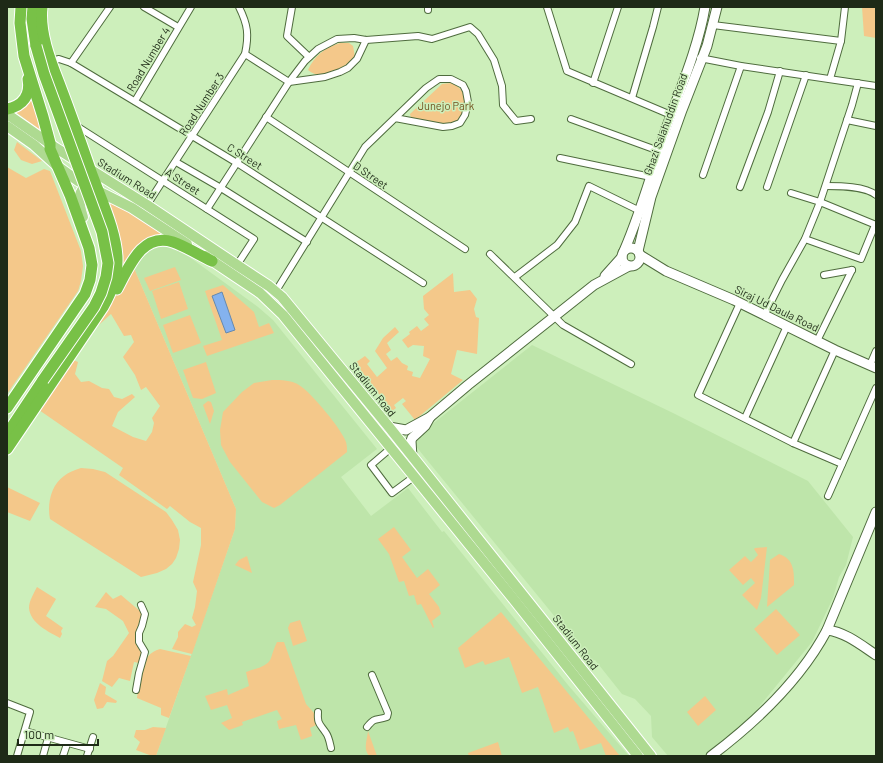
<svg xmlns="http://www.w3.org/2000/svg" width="883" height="763" font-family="Barlow,sans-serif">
	<rect width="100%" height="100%" fill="#cdefbb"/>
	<g fill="#bee5aa">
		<path d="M162,243L177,248L258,307L273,320L377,449L341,477L371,516L408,488L442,532L444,531L568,685L629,756H156L235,529L236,509L134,268L142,255L153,247Z"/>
		<path d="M532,345L673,413L808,481L853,537L846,565L839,577L833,598L812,642L750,718L708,756H668L652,737L651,716L635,699L622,694L595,660L591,661L414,444L416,437Z"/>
	</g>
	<g fill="#f4c88a">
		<path d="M862,7H876V38L864,36Z"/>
		<path d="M340,43H349L353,46L355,57C344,69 322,82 308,70C314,56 326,47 340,43Z"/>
		<path d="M451,83C467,88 471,110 457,121C448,127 420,123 411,118L410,114L442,84Z"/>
		<path d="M30,95L44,133L17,113L16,111Z"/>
		<path d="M17,142L42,161L32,164L21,160L14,150Z"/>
		<path d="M7,167L26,178L44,169L50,171L81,251L83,266L81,281L78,291L7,394Z"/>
		<path d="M109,203L115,204L161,230L162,233L161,236L121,270Z"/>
		<path d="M175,267L181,280L150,291L144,278Z"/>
		<path d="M134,268L236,509L235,529L192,654L172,649L178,637V632L185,624L192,627L196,625L192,618L195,607L197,591L193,582L201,545V528L190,522L170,506L167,509L119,475L123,468L39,410L73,360L78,362L75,374L81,382L89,381L102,388L109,389L114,397L122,399L132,394L135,397L118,412L112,426L133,437L146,441L152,432L154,423L152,418L160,406L146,387L141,390L135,375L123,357L134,342L131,335L124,336L111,314L92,331Z"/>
		<path d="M453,273L454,292L470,290L477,299L474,309L476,317L479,318L477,354L457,350L451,374L463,380L415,420L402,404L406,401L403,398L394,405L396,408L392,411L355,363L365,356L370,361L367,364L377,377L387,368L375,351L383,338L395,327L399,332L387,343L391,350L386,354L391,361L397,357L402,363L408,366L407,370L413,372L412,376L420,378L430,359L423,356L424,346L413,345L408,348L402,340L410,334L409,332L417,326L421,331L429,325L424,319L429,315L424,309L423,296Z"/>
		<path d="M179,282L188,309L161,319L152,291Z"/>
		<path d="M223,285L254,312L259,327L269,323L274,333L207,356L203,346L222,340L205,291Z"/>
		<path d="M190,315L201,343L173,353L163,325Z"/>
		<path d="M206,362L216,393L202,399L193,398L183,370Z"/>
		<path d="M272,380C283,380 290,380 299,385C311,392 342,430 346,442C347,445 347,449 347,452L280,505L274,508L262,502L230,462L221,445L220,430L223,412L242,392L254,383Z"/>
		<path d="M208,401L211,402L214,411L210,424L203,405Z"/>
		<path d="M81,468L93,469L105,472L166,512L172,520L178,530L180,540L179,549L176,558L172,564L166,569L157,573L141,577L50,519C47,504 51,485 64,476C69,472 75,470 81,468Z"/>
		<path d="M7,487L40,503L30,521L7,512Z"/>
		<path d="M394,527L411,550L402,557L417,578L428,569L440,585L429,594L439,607L441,614L432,621L434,627L433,628L421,604L417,605L414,595L409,596L404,581L399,582L389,554L378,539Z"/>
		<path d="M767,547L761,598L757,610L742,595L755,583L751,578L743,585L729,570L745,556L751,562L758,555L754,549L755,548Z"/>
		<path d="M779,554C794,559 794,571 794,585L767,607L770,560Z"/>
		<path d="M247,556L252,573L235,565L239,560Z"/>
		<path d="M37,587L56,599L46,616L63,628L61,631L62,634L60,638C49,632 30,623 29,608C29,601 34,593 37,587Z"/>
		<path d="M106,592L113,599L121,595L141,612L142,621L137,630L142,652L139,663L134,662L130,681L119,678L112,687L102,681L107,661L113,656L129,633L123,621L106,609L95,607Z"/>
		<path d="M776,609L800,635L777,655L754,629Z"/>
		<path d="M501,612L620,756H606L601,743L580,750L573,731L570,732L568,727L554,733L538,687L522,693L509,657L485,665L483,661L465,668L458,648Z"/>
		<path d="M300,620L307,641L293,646L288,628L290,623Z"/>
		<path d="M277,642H284L306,704L314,713L316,725L310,728L312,736L301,740L296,725L279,729L277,721L282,719L277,710L242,722L243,725L229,730L221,723L232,718L227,705L211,710L205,696L227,689L228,695L249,686L246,672C254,669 268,667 271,658C273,652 274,648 277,642Z"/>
		<path d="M160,649L191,656L169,718L161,715V708L137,698C140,679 139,655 160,649Z"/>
		<path d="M100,683L106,687L105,694L117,701L116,703L107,702L103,708L97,709L94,700Z"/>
		<path d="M705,696L716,710L698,726L687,712Z"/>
		<path d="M153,727L166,728L156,756H152L136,750L140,742L134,737L136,730H145Z"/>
		<path d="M368,731L377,756H369C363,748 367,741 368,731Z"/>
		<path d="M498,742L502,756H469L468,753Z"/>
	</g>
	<path fill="#84b2ee" stroke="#6589ae" d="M222,292L235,330L226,333L212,296Z"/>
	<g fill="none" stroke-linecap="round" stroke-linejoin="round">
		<defs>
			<g id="street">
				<path d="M144,7L178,27"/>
				<path d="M292,7L287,36L309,57"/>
				<path d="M428,7V10"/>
				<path d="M547,7L567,71L671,115"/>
				<path d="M713,25L841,41"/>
				<path d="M245,54L289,82L325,77L340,72L348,68L357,59L366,40"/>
				<path d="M700,58L741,66L876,86"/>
				<path d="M51,61L59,59L71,63L237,163L423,283"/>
				<path d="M71,63L110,7"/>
				<path d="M830,79L841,41L845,7"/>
				<path d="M593,83L618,7"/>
				<path d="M632,98L653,27L658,7"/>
				<path d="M135,101L191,7"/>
				<path d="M266,117L465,249"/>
				<path d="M571,119L659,151"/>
				<path d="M847,120L876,126"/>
				<path d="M75,125L254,239L237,265"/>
				<path d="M560,158L651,177"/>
				<path d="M176,162L221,188L307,242"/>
				<path d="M703,175L741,66"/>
				<path d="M826,186C840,186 865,186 876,195"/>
				<path d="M740,187L768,112L780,71"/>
				<path d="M767,187L806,75"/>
				<path d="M791,193L820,202L876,225"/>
				<path d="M147,205L245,54C249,35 248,25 239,7"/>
				<path d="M207,209L289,82L305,61L318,49L337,39L354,38L366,40L418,36L432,39L470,27L478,34L494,60L502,86L503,105L516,121L531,119"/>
				<path d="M805,239L861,259L875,225"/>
				<path d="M490,254L563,325L631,364"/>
				<path d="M824,275L852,270"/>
				<path d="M515,277L557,245L575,222L589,186L640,211"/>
				<path d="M276,291L365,147L426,88L439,79H451L463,85L466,91L468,102L465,115L460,123L452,126L443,127L395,118"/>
				<path d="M740,303L698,395L793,443L842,464"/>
				<path d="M765,314L782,280L805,239L820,202L852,105L858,83"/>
				<path d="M817,341L852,270"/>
				<path d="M870,365L876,351"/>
				<path d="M745,418L787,326"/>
				<path d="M793,443L835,350"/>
				<path d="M391,448L371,465L392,493L415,476"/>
				<path d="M828,496L876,388"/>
				<path d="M136,690L139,673L145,652L139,642V633L142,626L145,614L141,605"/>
				<path d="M7,703L30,712L17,756"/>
				<path d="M318,712C317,724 320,724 326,733C329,737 330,744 331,748"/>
				<path d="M367,727C376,716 376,721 387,717L388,713L372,675"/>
				<path d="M25,731L90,749"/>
				<path d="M43,756L48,738"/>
				<path d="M63,756L67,744"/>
				<path d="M87,756L93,737"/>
			</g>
			<g id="secondary">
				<circle cx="631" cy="257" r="9"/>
				<path d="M624,251C641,212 652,172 665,132C679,92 698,49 705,7"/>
				<path d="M638,251L651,197L682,110L707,46L717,7"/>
				<path d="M640,255L666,271L734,300L835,350L876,368"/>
				<path d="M605,276L622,257"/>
				<path d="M389,427L406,430L430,417L468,385L594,285L629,266"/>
				<path d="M412,457L411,441L412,438L425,426L430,417"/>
				<path d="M827,630C845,632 861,645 876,655"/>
				<path d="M711,756C756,722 800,681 827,630L876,512"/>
			</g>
			<g id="primary">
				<path d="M7,114L56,148L147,205L237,265L269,286L282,297L389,427L651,756"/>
				<path d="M7,126L34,145L56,165L78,181L132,208L187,244"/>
				<path d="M83,217C79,205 75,188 92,185"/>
				<path d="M205,256L260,293L283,315L511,596L638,756"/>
			</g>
			<g id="highway">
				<path d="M33,7L32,19L36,46"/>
				<path d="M7,109C23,106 31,95 28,79"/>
				<path d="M117,289C129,267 142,232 173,242C185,246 201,256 212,261"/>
				<path d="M7,408L85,294L90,280L92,265L89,248L70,195L50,149V143L43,117L24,56L20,23L21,7"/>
				<path d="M7,434L43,380"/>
				<path d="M7,449L103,307C111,293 117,278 117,262C118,234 99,195 90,169C80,140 70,112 59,83C50,60 39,32 42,7"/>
			</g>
		</defs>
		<use href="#street" stroke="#4f6c3e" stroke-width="8"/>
		<use href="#secondary" stroke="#4f6c3e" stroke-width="11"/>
		<use href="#primary" stroke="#fff" stroke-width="12"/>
		<use href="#highway" stroke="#fff" stroke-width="13"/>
		<use href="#street" stroke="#fff" stroke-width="6"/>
		<use href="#secondary" stroke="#fff" stroke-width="9"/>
		<use href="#primary" stroke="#aeda91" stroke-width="10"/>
		<use href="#highway" stroke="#78c147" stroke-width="11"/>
		<defs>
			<path id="highway-bridge" d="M36,46L44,74L102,232L108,263L106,277L101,293L94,307L43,380"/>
		</defs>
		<use href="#highway-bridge" stroke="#fff" stroke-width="13" stroke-linecap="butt"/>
		<use href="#highway-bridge" stroke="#78c147" stroke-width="11"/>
	</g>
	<g text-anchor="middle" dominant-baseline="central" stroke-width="3" stroke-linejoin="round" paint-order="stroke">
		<g font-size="11" fill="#1e2a17" stroke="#cdefbb">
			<text transform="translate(148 59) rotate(-59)">Road Number 4</text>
			<text transform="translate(201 104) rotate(-57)">Road Number 3</text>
			<text transform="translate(665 124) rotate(-70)">Ghazi Salahuddin Road</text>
			<text transform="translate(245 156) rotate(32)">C Street</text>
			<text transform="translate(371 175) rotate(34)">D Street</text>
			<text transform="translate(127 178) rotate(32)">Stadium Road</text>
			<text transform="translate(183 181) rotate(33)">A Street</text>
			<text transform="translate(777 308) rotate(26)">Siraj Ud Daula Road</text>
			<text transform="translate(373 389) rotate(51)">Stadium Road</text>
			<text transform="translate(576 642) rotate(52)">Stadium Road</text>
		</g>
		<g font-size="11" fill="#71511f" stroke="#cdefbb">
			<text x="446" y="105">Junejo Park</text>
		</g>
	</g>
	<rect width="883" height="763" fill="none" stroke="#1e2a17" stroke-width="16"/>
	<path d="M18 739v6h80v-6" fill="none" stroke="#1e2a17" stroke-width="2"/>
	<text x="24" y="739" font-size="12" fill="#1e2a17" stroke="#cdefbb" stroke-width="3" paint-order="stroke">100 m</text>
</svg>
